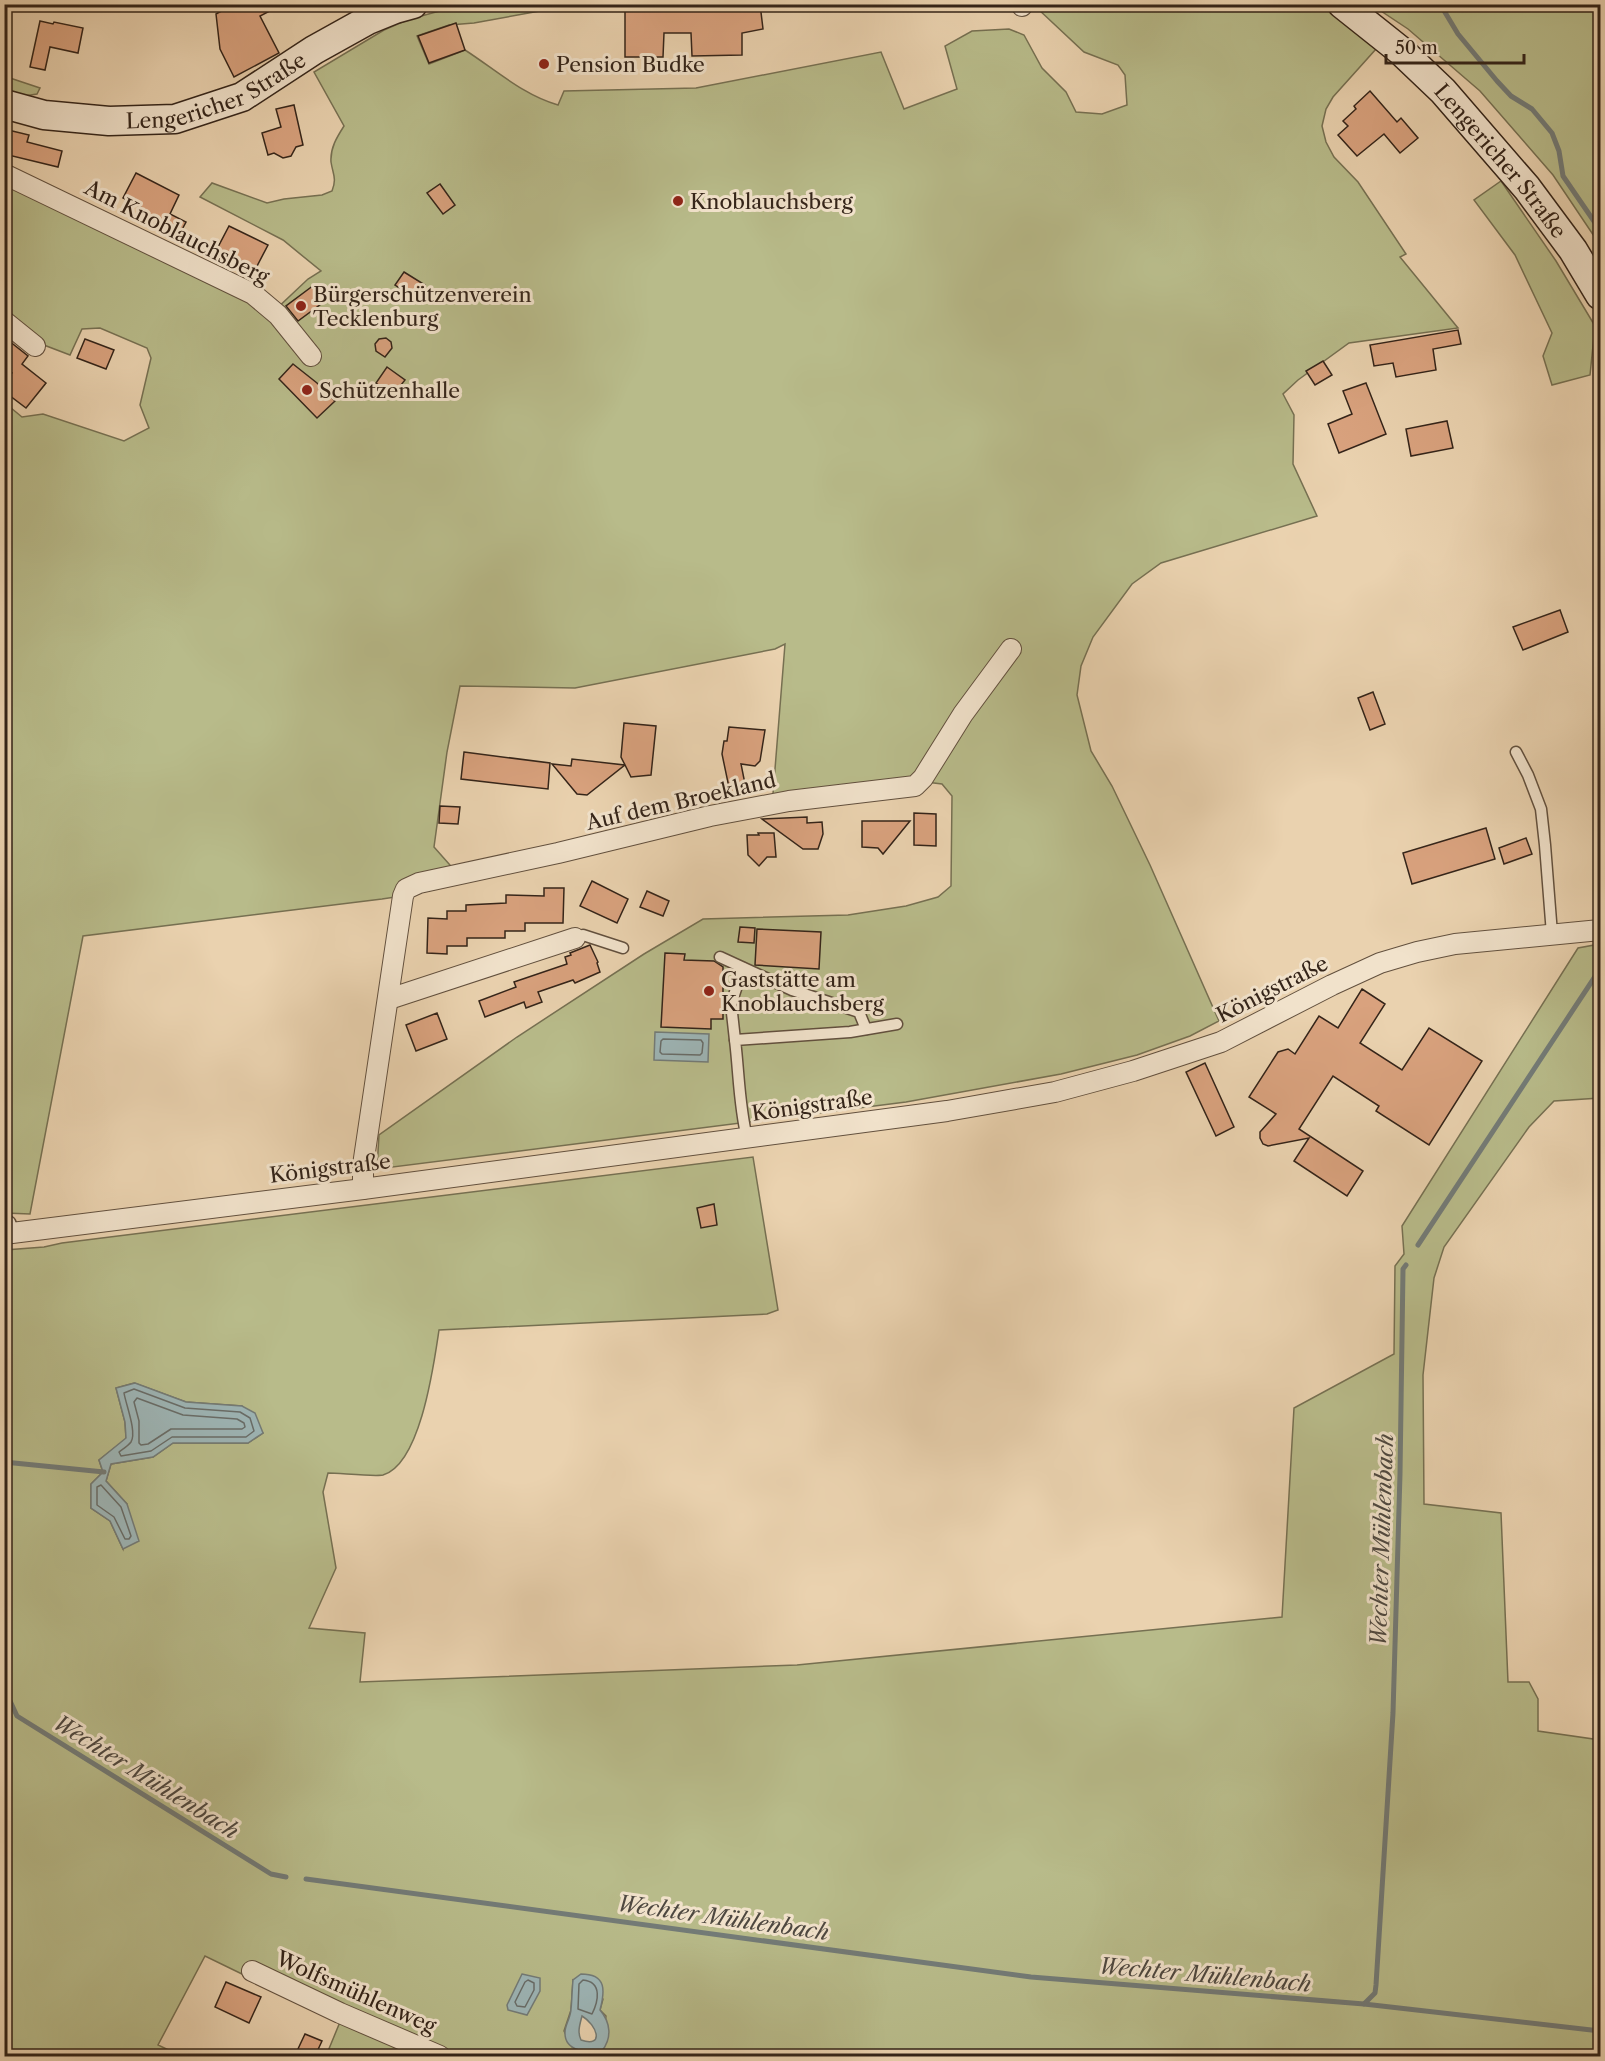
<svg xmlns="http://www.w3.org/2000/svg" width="1605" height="2061" font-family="'Libre Caslon Text',serif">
	<rect width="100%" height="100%" fill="#ead2af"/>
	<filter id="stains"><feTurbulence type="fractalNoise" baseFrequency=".00333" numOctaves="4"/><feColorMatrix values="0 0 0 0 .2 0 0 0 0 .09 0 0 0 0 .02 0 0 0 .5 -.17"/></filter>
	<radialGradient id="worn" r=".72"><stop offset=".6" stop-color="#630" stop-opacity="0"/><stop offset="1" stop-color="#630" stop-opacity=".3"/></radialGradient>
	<g fill="#b8bb8a" stroke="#767052" stroke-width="1.5" fill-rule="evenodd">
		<path d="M461,5H573L474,23L449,25L417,36L429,64L465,50C496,70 523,95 558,105L564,91L696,88L881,52L904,109L957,89L945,46L972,31L1009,29L1024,35L1042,68L1066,92L1076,112L1102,114L1127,105L1125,75L1118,65L1084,52L1038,9V5H1326L1376,49L1333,97L1326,109L1322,126L1326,142L1334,157L1358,182L1406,254L1400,257L1458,328L1349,343L1298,380L1283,394L1294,415L1293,464L1317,516L1161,563L1132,584L1093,637L1081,666L1077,695L1091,751L1112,786L1150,865L1219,1021L1190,1036L1137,1055L1061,1074L906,1102L377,1169L379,1135L517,1037L644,954L703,919L848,915L906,906L938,897L951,886L952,796L942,784L901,779L773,794L785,644L775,649L575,688L460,686L447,752L434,847L465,882L415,894L382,899L83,936L30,1214L5,1213V403L22,417L43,414L124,441L149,428L140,405L151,358L147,348L100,328L82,329L70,355L36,342L5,318L4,177L274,311L308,279L321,271L283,240L200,197L212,183L267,203L284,199L322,195L332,191C337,178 333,175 331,162C330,148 337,137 344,126L314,72L384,30L407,20Z"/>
		<path d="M1372,5H1600V245L1553,175L1480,91L1408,29Z"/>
		<path d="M4,76L40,88L37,94L24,96L5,89Z"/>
		<path d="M1501,181L1556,261L1595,326L1590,375L1552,385L1543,356L1552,333L1515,255L1474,200Z"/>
		<path d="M1600,944V1098L1554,1101L1529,1127L1444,1247L1434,1278L1423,1375L1424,1504L1501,1513L1508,1682H1529L1538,1699V1731L1600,1740V2056H458L346,2010L244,1975L205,1956L158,2045L181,2056H5V1250L44,1247L62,1243L753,1157L778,1310L767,1314L439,1330C434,1363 421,1464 383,1475C375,1477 339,1473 328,1473L323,1492L336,1568L309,1628L365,1633L360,1682L797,1665L1282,1617L1294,1408L1394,1354L1395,1266L1404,1254L1402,1226L1578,948ZM134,1383L186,1402L242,1406L263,1433L248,1443H173L153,1457L111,1464L106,1481L127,1504L123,1549L110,1521L91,1508V1484L103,1472L99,1460L126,1439L125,1422L116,1388ZM573,1980L603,1999L600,2010L606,2016L602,2051L587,2053L572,2047L564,2031L571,2010Z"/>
		<path d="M340,2022L421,2056H326Z"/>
	</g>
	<g fill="#9db5b6" stroke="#737b77" stroke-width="1.5" fill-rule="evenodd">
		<path d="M655,1032L709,1034L708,1062L654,1060Z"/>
		<path d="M135,1383L186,1402L242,1406L255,1413L263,1433L248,1443H173L153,1457L111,1464L106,1481L127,1504L139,1541L123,1549L110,1521L91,1508V1484L103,1472L99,1460L126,1438L125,1422L116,1388Z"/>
		<path d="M522,1974L540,1978V1991L527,2015L508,2010L507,2005Z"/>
		<path d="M581,1974C607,1974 605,1991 600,2010C611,2023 612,2038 602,2051C589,2053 564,2052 565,2032C565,2025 571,2017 571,2009C572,2000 572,1990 573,1980ZM582,2016C597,2025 605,2048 581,2040C577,2032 580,2024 582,2016Z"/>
	</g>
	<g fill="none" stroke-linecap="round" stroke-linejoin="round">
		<g stroke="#686c68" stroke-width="1.5">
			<path d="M663,1039L701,1040L703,1043L702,1053L700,1055L662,1054L660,1052L661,1041Z"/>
			<path d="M134,1389L185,1408L240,1412L250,1418L254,1431L246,1437H172L151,1451L121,1456L119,1452C123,1449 128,1446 131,1442C137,1432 126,1405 124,1393Z"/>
			<path d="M137,1398L183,1415L237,1419L244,1423L245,1427L242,1429H171L148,1444L141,1445L139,1443V1421L134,1402Z"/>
			<path d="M101,1485L121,1507L131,1536L129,1539H125L114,1517L97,1505V1487Z"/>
			<path d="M528,1980L534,1983V1990L525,2007L517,2006L515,2002L525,1982Z"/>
			<path d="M583,1980C603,1982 598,2002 592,2014L578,2009L579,1984Z"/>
		</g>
		<g stroke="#737b77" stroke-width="5">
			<path d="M1440,4L1458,34L1497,81L1511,96L1532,109L1552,133L1559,151L1563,176L1600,230"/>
			<path d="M1418,1245L1600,969"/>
			<path d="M4,1462L104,1472"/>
			<path d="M4,1688L17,1716L271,1874L286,1877"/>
			<path d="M306,1879L1031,1977L1364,2004L1375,1993L1376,1985L1393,1713L1400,1474L1403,1269L1406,1265"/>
			<path d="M1364,2004L1600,2031"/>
		</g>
	</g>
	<g fill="#d9a27e" stroke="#342419" stroke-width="1.5">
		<path d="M234,4H283L260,16L279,53L234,77L220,49L216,14Z"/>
		<path d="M654,4H760L763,29L742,33V55L692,56L691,33H664L663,57H625V6Z"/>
		<path d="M40,21L53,24L54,22L83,28L78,53L50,47L45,70L30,67Z"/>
		<path d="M456,23L465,50L429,63L418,36Z"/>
		<path d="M1370,91L1397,122L1401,118L1418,138L1400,153L1384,134L1357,156L1338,135L1348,126L1343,121L1356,109L1354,106Z"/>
		<path d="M294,105L303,145L296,147L291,156L283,158L274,153L268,155L262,133L281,127L276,109Z"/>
		<path d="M4,129L29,135L27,142L62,151L58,167L4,154Z"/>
		<path d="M136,173L179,195L170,214L186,222L178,237L137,216L141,207L123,198Z"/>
		<path d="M440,184L455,205L443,214L427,193Z"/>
		<path d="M229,226L268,245L256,268L217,249Z"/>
		<path d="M404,272L425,285L416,299L395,285Z"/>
		<path d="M314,285L325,301L298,321L286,306Z"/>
		<path d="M1458,330L1461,344L1433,349L1436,370L1396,377L1393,363L1374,366L1370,345Z"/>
		<path d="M4,337L28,356L22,364L46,383L26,408L5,392L10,385L5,381L12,373L4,368Z"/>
		<path d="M386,338L391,342L392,348L385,357L376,351L375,344L379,339Z"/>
		<path d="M85,339L114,350L106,369L77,358Z"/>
		<path d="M1323,361L1332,375L1315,385L1306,371Z"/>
		<path d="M293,364L317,383L335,401L317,418L279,379Z"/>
		<path d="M387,367L405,380L393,395L376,383Z"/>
		<path d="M1366,383L1386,434L1339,453L1328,424L1352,414L1343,391Z"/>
		<path d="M1447,421L1453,448L1411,456L1406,429Z"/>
		<path d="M1560,610L1568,632L1523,650L1513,627Z"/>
		<path d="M1373,692L1385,724L1370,730L1358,698Z"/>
		<path d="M624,723L656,726L651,775L631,777L625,765L587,795L577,794L552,764L571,766L572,759L625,765L621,757Z"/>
		<path d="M729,727L765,730L760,761L755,766L741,764L747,794L731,797L722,754L724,741H727Z"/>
		<path d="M464,752L550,763L548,789L461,779Z"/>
		<path d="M440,806L460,807L458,824L439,823Z"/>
		<path d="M914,813L936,814V846L914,845Z"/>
		<path d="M807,817V823L822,822L823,834L818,849H803L762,819Z"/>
		<path d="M862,821H910L883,854L878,848L862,847Z"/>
		<path d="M1486,828L1495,859L1412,884L1403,853Z"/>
		<path d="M758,833H774L776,857H767L759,866L748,855L747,835H759Z"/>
		<path d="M1526,838L1532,854L1504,864L1499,848Z"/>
		<path d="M592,881L628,899L617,923L580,906Z"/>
		<path d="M544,888H564L563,923H525V931H505V938H467V946H447V954L427,953L428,918L447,919V911H466V905L506,903V895L544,896Z"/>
		<path d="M647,891L669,901L663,916L640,907Z"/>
		<path d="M740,927L755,928L754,943L738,942Z"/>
		<path d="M757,929L821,932L819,969L755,965Z"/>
		<path d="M590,945L598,962L597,963L600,972L575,983L573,980L538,992L542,1002L526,1008L524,1002L485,1017L479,1001L516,987L514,982L567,964L565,957L571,955L570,953Z"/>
		<path d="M665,953L685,954L684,960L714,961L723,967V1019H711V1029L661,1027Z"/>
		<path d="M1362,989L1385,1004L1360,1043L1402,1070L1429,1028L1482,1061L1429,1145L1376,1111L1379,1106L1333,1076L1299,1129L1363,1171L1347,1196L1294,1161L1309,1138L1268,1146L1263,1144L1260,1138V1132L1276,1114L1249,1097L1278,1052L1288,1049L1295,1054L1319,1016L1338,1028Z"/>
		<path d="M437,1013L447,1039L416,1051L406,1025Z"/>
		<path d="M1205,1063L1234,1127L1216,1136L1186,1072Z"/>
		<path d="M714,1204L717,1225L701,1228L697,1208Z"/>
		<path d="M226,1982L261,1997L249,2023L215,2007Z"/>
		<path d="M305,2034L322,2041L315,2056H310L297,2051Z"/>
	</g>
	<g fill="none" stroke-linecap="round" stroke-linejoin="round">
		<defs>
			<g id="service">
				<path d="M1516,752L1528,775L1541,809L1545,845L1552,934"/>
				<path d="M575,938L583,935L623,948"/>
				<path d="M720,957L792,990L859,1012L866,1029"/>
				<path d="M735,1040L731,1004L743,968"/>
				<path d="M747,1138C739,1106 739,1073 735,1040L850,1032L897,1024"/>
				<path d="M4,1219L10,1222L14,1232"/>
			</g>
			<g id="minor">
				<path d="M1022,4V6"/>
				<path d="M4,174L253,294L278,315L311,356"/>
				<path d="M4,321L35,346"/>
				<path d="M389,999L575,938"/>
				<path d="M363,1189V1165L403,896L406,889L419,883L558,853L710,816L789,801L915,786L923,778L963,714L1011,649"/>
				<path d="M4,1234L363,1189L947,1111L1055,1092L1133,1071L1221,1042L1332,985L1380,963L1417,952L1455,944L1600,930"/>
				<path d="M252,1971L340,2013L440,2056"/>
			</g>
			<g id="secondary">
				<path id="s1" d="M1342,4L1401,51L1443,91L1527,188L1573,250L1600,295"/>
				<path id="s2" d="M4,104L44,115L109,121L175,119L242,97L314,50L368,20L395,9L413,4"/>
			</g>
		</defs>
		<use href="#service" stroke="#62503e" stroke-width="13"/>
		<use href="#minor" stroke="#62503e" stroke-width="22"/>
		<use href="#secondary" stroke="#342419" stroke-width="31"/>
		<use href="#service" stroke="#f1e2cb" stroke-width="10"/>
		<use href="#minor" stroke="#f1e2cb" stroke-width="20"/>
		<use href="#secondary" stroke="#f1e2cb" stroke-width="28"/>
	</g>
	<g fill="#8f2418" stroke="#f1e2cb" stroke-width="2">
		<circle cx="544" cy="64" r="6"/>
		<circle cx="678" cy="201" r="6"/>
		<circle cx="301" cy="306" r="6"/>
		<circle cx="307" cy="390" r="6"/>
		<circle cx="709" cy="991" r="6"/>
	</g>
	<g text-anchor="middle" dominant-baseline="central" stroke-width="6" stroke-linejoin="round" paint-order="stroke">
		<g font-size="21" fill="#342419" stroke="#f1e2cb" text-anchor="start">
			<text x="556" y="64">Pension Budke</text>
			<text x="690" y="201">Knoblauchsberg</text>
			<text x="313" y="294">Bürgerschützenverein<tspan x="313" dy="24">Tecklenburg</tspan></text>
			<text x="319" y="390">Schützenhalle</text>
			<text x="721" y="979">Gaststätte am<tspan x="721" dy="24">Knoblauchsberg</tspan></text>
		</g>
		<g font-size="21" fill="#342419" stroke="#f1e2cb">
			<text stroke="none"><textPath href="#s2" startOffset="220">Lengericher Straße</textPath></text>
			<text stroke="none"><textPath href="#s1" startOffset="224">Lengericher Straße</textPath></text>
			<text transform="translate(177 232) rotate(27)">Am Knoblauchsberg</text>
			<text transform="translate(681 801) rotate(-13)">Auf dem Broekland</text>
			<text transform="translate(1272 989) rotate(-27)">Königstraße</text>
			<text transform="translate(812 1105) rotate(-8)">Königstraße</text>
			<text transform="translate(330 1168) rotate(-7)">Königstraße</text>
			<text transform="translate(356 1992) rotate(24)">Wolfsmühlenweg</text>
		</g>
		<g font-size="22" font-style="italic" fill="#4e4840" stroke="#f1e2cb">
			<text transform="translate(1382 1540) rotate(-88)">Wechter Mühlenbach</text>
			<text transform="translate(146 1777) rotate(32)">Wechter Mühlenbach</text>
			<text transform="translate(723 1918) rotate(8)">Wechter Mühlenbach</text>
			<text transform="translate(1205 1975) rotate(5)">Wechter Mühlenbach</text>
		</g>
	</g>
	<rect width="1605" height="2061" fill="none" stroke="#ead2af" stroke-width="24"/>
	<rect x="6" y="6" width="1593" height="2049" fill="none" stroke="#342419" stroke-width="3"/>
	<rect x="12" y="12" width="1581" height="2037" fill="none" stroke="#342419" stroke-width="1.5"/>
	<path d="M1386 54v9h138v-9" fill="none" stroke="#342419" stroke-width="3"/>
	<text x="1395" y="54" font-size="18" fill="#342419" stroke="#f1e2cb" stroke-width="4.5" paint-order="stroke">50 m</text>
	<rect width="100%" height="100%" filter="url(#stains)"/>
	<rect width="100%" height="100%" fill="url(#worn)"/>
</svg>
